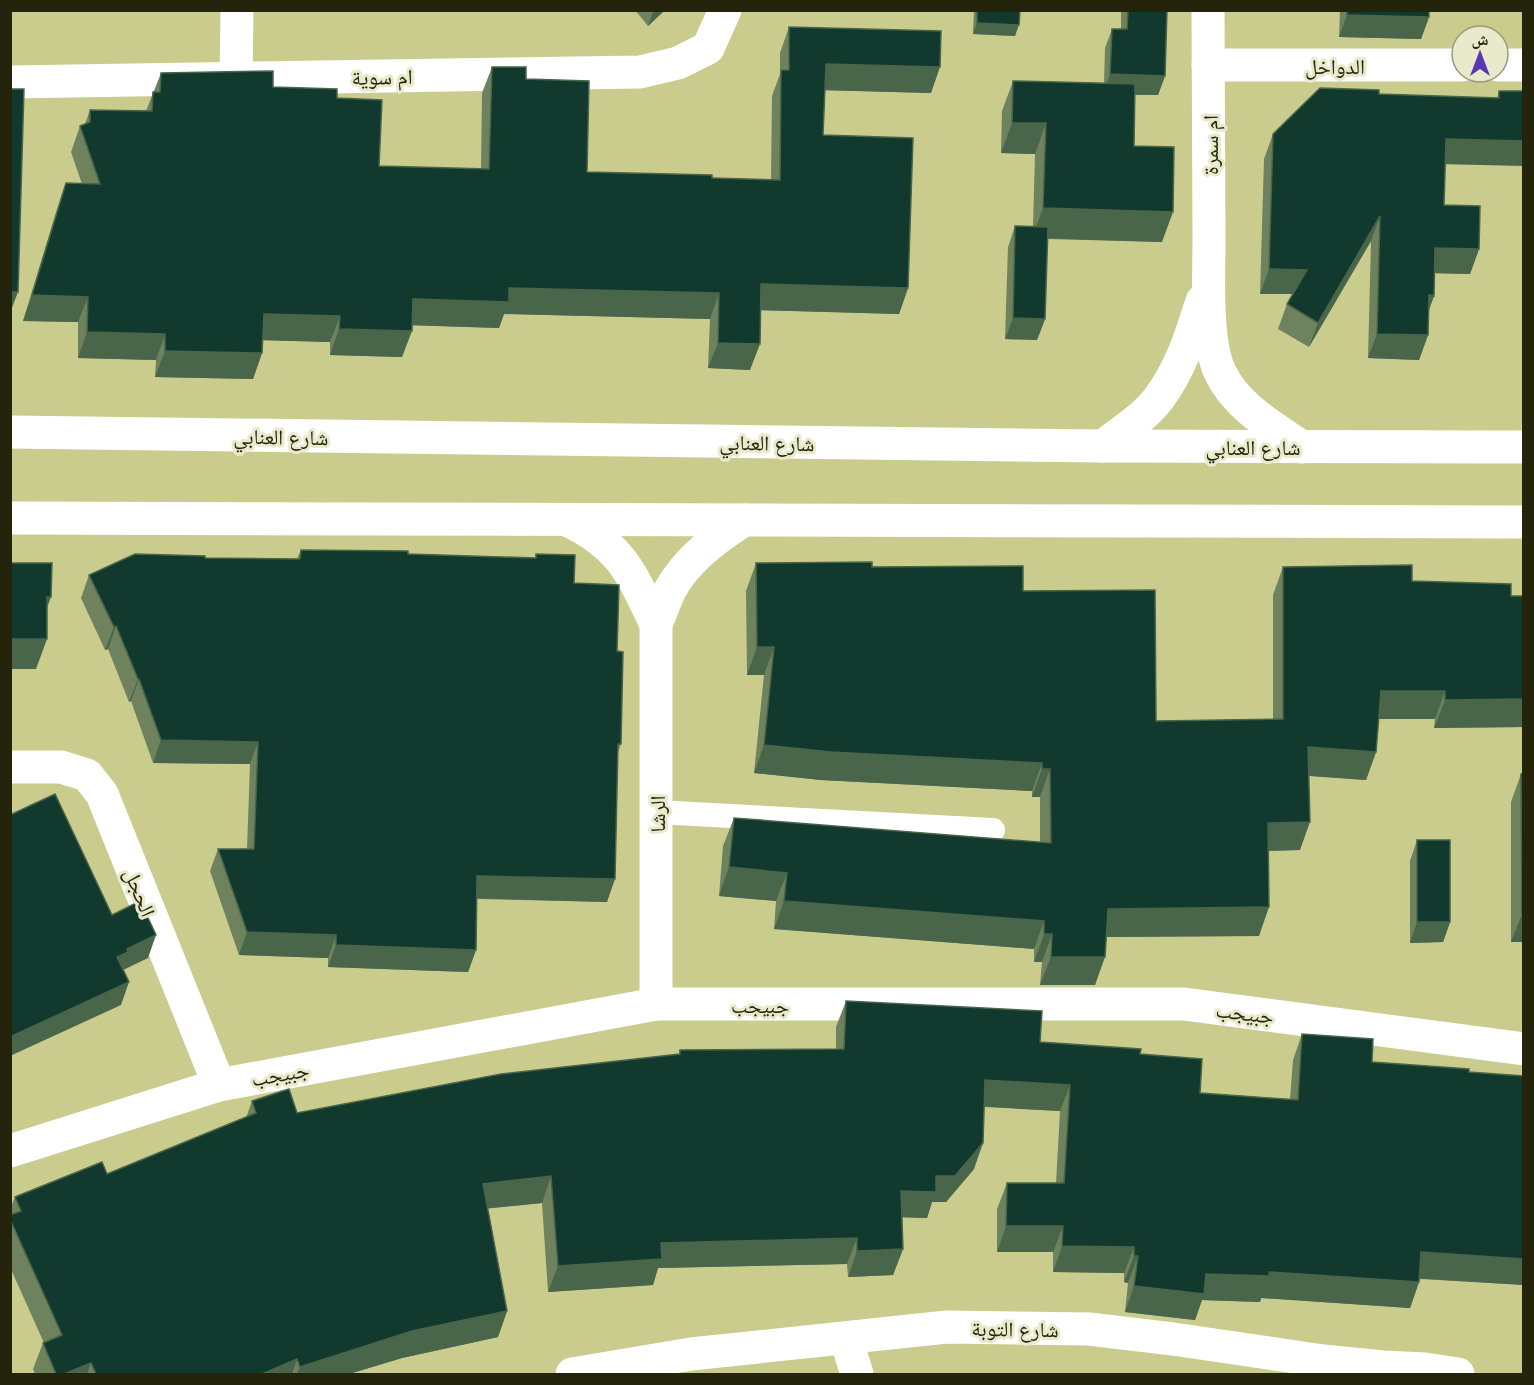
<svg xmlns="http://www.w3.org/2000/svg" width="1534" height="1385" font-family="Lato,'Noto Naskh Arabic',sans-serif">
	<rect width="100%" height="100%" fill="#cacc8e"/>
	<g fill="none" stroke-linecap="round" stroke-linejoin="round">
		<path stroke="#fff" stroke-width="24" d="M656,812L993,830"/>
		<g stroke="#fff" stroke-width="33">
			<path d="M1208,10C1208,87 1209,163 1209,239C1209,275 1205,344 1221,374C1237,407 1273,427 1302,447"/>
			<path d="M1208,65H1462"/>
			<path d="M1498,65H1524"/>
			<path d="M236,78L237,10"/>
			<path d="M10,82L640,72L678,63L708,48L725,10"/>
			<path d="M1103,446C1122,431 1145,417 1159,398C1181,369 1191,335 1202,301"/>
			<path d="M567,520C622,546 631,573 656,624"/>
			<path d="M10,767H61L87,775L102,794L219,1085"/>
			<path d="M656,1004V624C661,613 665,601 670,590C687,559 715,539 744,520"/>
			<path d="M10,1151L219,1085L656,1004H1184L1524,1049"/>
			<path d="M846,1339L857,1374"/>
		</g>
		<g stroke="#fff" stroke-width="33">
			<path d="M10,432L1103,446L1524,447"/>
			<path d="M10,518L1524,522"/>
			<path d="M572,1374L691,1354L947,1327L1089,1329L1173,1339L1323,1361L1383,1367L1425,1369L1458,1374"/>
		</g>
	</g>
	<g fill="#6e825e">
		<path d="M635,10H665L648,26Z"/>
		<path d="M974,10H1020L1015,36L973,34Z"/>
		<path d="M1121,10H1167L1165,76L1158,95H1135L1134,146L1162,242L1047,239L1045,319L1037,340L1005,339L1008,247L1015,226H1033L1035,154L1001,153L1002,111L1013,81L1104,83L1105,48L1112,29H1121Z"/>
		<path d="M1340,10H1429V17L1421,39L1339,37Z"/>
		<path d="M789,27L931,93L825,90L823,135L908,288L899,314L760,310L750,370L708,368L710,319L504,314L499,328L412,325L402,357L330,355V342L263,340L262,353L253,379L155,377L156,360L78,358V322L23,321L57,209L66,183L82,184L71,152L80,126L85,124L90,110L146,111L161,73L273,87L337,98L379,166L481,169L482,93L492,67L526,79L587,172L771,180L772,96L780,74V53Z"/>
		<path d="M1499,91H1524L1445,164L1444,205L1479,249L1470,274L1434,273V296L1429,310L1428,335L1419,360L1368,358L1371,241L1309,347L1278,329L1287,304L1293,294H1260L1264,159L1273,134L1379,94L1497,98Z"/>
		<path d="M301,550L535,558L536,554L574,583L617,651L621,744L618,752L607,902L477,899L476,950L468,972L328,967V958L239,955L210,871L218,849H247L250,764L153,763L131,701L129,702L108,649L105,650L81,598L89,575L297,559Z"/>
		<path d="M756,563L872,567L1023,591L1156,721L1273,719V595L1283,567L1412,581L1511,596H1524V727L1434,728L1435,719H1379L1376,752L1366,780L1309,776L1300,850L1268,851L1259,936L1107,937L1095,985H1040L1042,962H1034V949L774,929L776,901L719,896L723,846L734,818L1040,842V797H1032V791L821,780L754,773L764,675H747L746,591Z"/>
		<path d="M1521,774L1524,942H1511V802Z"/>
		<path d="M1417,840L1450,922L1443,942L1410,943V861Z"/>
		<path d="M846,1001L1040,1042L1140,1054L1200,1093L1290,1099L1293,1060L1302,1034L1372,1062L1469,1072L1524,1285L1420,1279L1419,1282L1410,1308L1261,1298L1260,1302L1202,1300L1195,1320L1125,1312L1128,1283L1124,1282V1273L1053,1272V1252H997V1209L1007,1183H1056L1060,1111L984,1107L974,1169L946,1202H932L927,1218L902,1217L903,1249L893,1275L848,1277L847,1264L658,1268L653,1285L548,1292L542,1203L488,1208L507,1311L498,1337L402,1358L349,1374H35L33,1369L43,1343H44L10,1267V1209L15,1197L107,1174L246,1118L252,1101L297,1113L679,1054L680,1050L836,1049V1027Z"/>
	</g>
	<g fill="#49654a">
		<path d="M75,10H109V11Z"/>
		<path d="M654,10H665L648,26Z"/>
		<path d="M1347,15L1429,17L1421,39L1339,37Z"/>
		<path d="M977,23L1019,25L1015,36L973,34Z"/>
		<path d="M826,64L940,67L931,93L816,90Z"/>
		<path d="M1110,74L1165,76L1158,95L1103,94Z"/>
		<path d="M1012,123H1046L1035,154L1001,153Z"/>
		<path d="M1446,139L1524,141V166L1437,164Z"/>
		<path d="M1043,208L1173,212L1162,242L1032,238Z"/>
		<path d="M1380,216L1371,241L1309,347L1318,323Z"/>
		<path d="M1435,248L1479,249L1470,274L1426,273Z"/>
		<path d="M1269,269L1307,270L1298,294H1260Z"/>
		<path d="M761,284L908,288L899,314L752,310Z"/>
		<path d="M509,288L719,293L710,319L504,314L499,328L403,325L413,299Z"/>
		<path d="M10,292H18L10,313Z"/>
		<path d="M32,295L88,297L78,322L23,321Z"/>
		<path d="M1429,295L1434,296L1425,320Z"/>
		<path d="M264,314L340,316L330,342L254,340Z"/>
		<path d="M1013,318L1045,319L1037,340L1005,339Z"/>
		<path d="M339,329L412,331L402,357L330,355Z"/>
		<path d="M87,332L165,334L156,360L78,358Z"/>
		<path d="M1377,334L1428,335L1419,360L1368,358Z"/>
		<path d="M718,343L760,344L750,370L708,368Z"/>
		<path d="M165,351L262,353L253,379L155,377Z"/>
		<path d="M47,597H51L40,627Z"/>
		<path d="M116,626L108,649L105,650L114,627Z"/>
		<path d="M10,639H47L36,669H10Z"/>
		<path d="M757,647H774L764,675H747Z"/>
		<path d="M138,679H139L131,701L129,702Z"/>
		<path d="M1381,691H1445L1435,719H1371Z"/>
		<path d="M1524,699V727L1434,728L1445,700Z"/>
		<path d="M161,740L258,742L250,764L153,763Z"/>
		<path d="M764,745L1042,763L1032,791L821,780L754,773Z"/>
		<path d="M1308,747L1376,752L1366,780L1298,775Z"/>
		<path d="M1042,769H1050L1040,797H1032Z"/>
		<path d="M1310,822L1300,850L1257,851L1268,823Z"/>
		<path d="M729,867L787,873L776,901L719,896Z"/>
		<path d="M477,876L615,879L607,902L469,898Z"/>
		<path d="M784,901L1044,921L1034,949L774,929Z"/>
		<path d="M1269,907L1259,936L1098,937L1108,909Z"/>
		<path d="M1522,914H1524V942H1511Z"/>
		<path d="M1417,922H1450L1443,942L1410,943Z"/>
		<path d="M247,932L336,935L328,958L239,955Z"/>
		<path d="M1044,934H1052L1042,962H1034Z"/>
		<path d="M156,935L148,958L121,971L117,957L127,949Z"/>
		<path d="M336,945L476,950L468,972L328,967Z"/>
		<path d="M1051,957H1105L1095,985H1040Z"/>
		<path d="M129,982L121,1005L10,1056V1037Z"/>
		<path d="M985,1080L1070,1085L1060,1111L976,1106Z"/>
		<path d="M983,1143L974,1169L946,1202H932L927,1218L892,1217L901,1191L936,1176Z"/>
		<path d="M551,1176L542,1203L473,1210L483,1184Z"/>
		<path d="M1006,1226H1063L1053,1252H997Z"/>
		<path d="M857,1238L847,1264L658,1268L653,1285L548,1292L558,1266L661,1243Z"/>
		<path d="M1062,1246L1134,1247L1124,1273L1053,1272Z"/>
		<path d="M903,1249L893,1275L848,1277L857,1251Z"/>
		<path d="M1421,1252L1524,1259V1285L1412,1278Z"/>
		<path d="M1134,1256H1138L1128,1283L1124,1282Z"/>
		<path d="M1269,1272L1419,1282L1410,1308L1261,1298L1260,1302L1202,1300L1195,1320L1125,1312L1134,1286L1206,1274Z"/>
		<path d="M507,1311L498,1337L402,1358L349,1374H297L300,1367L412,1331Z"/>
		<path d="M297,1359L292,1374H262Z"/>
		<path d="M91,1363L87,1374H64Z"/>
	</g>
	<g fill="#12392d" stroke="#49654a" stroke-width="1.5">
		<path d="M977,10H1020L1019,25L977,23Z"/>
		<path d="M1128,10H1167L1165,76L1110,74L1112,29H1127Z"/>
		<path d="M1347,10H1429V17L1347,15Z"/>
		<path d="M789,27L941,31L940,67L826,64L823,135L913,138L908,288L761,284L760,344L718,343L719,293L509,288V302L413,299L412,331L339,329L340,316L264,314L262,353L165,351V334L87,332L88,297L32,295L66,183L100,184L80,126L90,122V110L152,111L153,92H160L161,73L273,71V87L337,89V98L382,100L379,166L489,169L492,67H526V79L589,81L587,172L712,175V178L780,180L781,70H789Z"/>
		<path d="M1013,81L1135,84L1134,146L1174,147L1173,212L1043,208L1046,123H1012Z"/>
		<path d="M1320,88L1379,90V94L1499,98V91H1524V141L1446,139L1444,205L1480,206L1479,249L1435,248L1434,296L1429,295L1428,335L1377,334L1380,216L1318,323L1287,304L1307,270L1269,269L1273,134Z"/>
		<path d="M10,89H24L18,292H10Z"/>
		<path d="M1015,226L1048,227L1045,319L1013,318Z"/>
		<path d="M301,550L408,551V554L536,558V554L575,555L574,583L619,585L617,651L623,652L621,744H618L615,879L477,876L476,950L336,945V935L247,932L218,849H254L258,742L161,740L139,679H138L116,626L114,627L89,575L135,554L205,556V558L300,559Z"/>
		<path d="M872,562V567L1023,566V591L1155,590L1156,721L1283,719V567L1412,565V581L1511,584V596H1524V699L1445,700V691H1381L1376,752L1308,747L1310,822L1268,823L1269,907L1108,909L1105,957H1051L1052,934H1044V921L784,901L787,873L729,867L734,818L1051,843L1050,769H1042V763L831,752L764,745L774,647H757L756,563Z"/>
		<path d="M10,563H52L51,597H47V639H10Z"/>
		<path d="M1524,773V914H1522L1521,774Z"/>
		<path d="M55,794L112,915L140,901L156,935L127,949L128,952L117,957L129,982L10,1037V815Z"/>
		<rect x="1417" y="840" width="33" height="82"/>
		<path d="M846,1001L1042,1011L1040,1042L1141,1049L1140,1054L1202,1059L1200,1093L1298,1100L1302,1034L1373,1039L1372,1062L1469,1069V1072L1524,1076V1259L1421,1252L1419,1282L1269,1272V1276L1206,1274L1204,1294L1134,1286L1138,1256H1134V1247L1062,1246L1063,1226H1006L1007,1183H1064L1070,1085L985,1080L983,1143L955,1176H936V1192L901,1191L903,1249L857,1251V1238L661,1243L662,1259L558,1266L551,1176L483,1184L507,1311L412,1331L300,1367L297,1359L262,1374H96L91,1363L64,1374H56L43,1343L62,1335L10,1219V1215L21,1211L15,1197L102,1162L107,1174L256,1113L252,1101L289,1089L297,1113L501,1074L680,1054V1050L844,1049Z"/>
	</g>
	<g text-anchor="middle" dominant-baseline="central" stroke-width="6" stroke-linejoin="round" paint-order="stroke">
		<g font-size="21" fill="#23240b" stroke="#e8eacb">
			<text x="1335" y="65">الدواخل</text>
			<text transform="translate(382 76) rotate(-1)">ام سوية</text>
			<text transform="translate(1209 145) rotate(-90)">ام سمرة</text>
			<text transform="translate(281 436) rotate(1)">شارع العنابي</text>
			<text transform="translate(767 442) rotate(1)">شارع العنابي</text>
			<text x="1253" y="446">شارع العنابي</text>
			<text transform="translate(656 814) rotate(-90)">الرشا</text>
			<text transform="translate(141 892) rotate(68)">الحجل</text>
			<text x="760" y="1004">جبيجب</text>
			<text transform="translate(1245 1012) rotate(7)">جبيجب</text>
			<text transform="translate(280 1073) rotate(-10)">جبيجب</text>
			<text transform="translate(1015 1328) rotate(1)">شارع التوبة</text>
		</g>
	</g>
	<rect width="1534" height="1385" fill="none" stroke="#23240b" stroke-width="24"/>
	<g transform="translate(1480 54)"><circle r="28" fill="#e8eacb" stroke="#999b7e" stroke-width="1.5"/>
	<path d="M0-4.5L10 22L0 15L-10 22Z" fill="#5838b0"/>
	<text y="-9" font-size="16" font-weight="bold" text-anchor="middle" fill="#23240b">ش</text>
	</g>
</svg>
